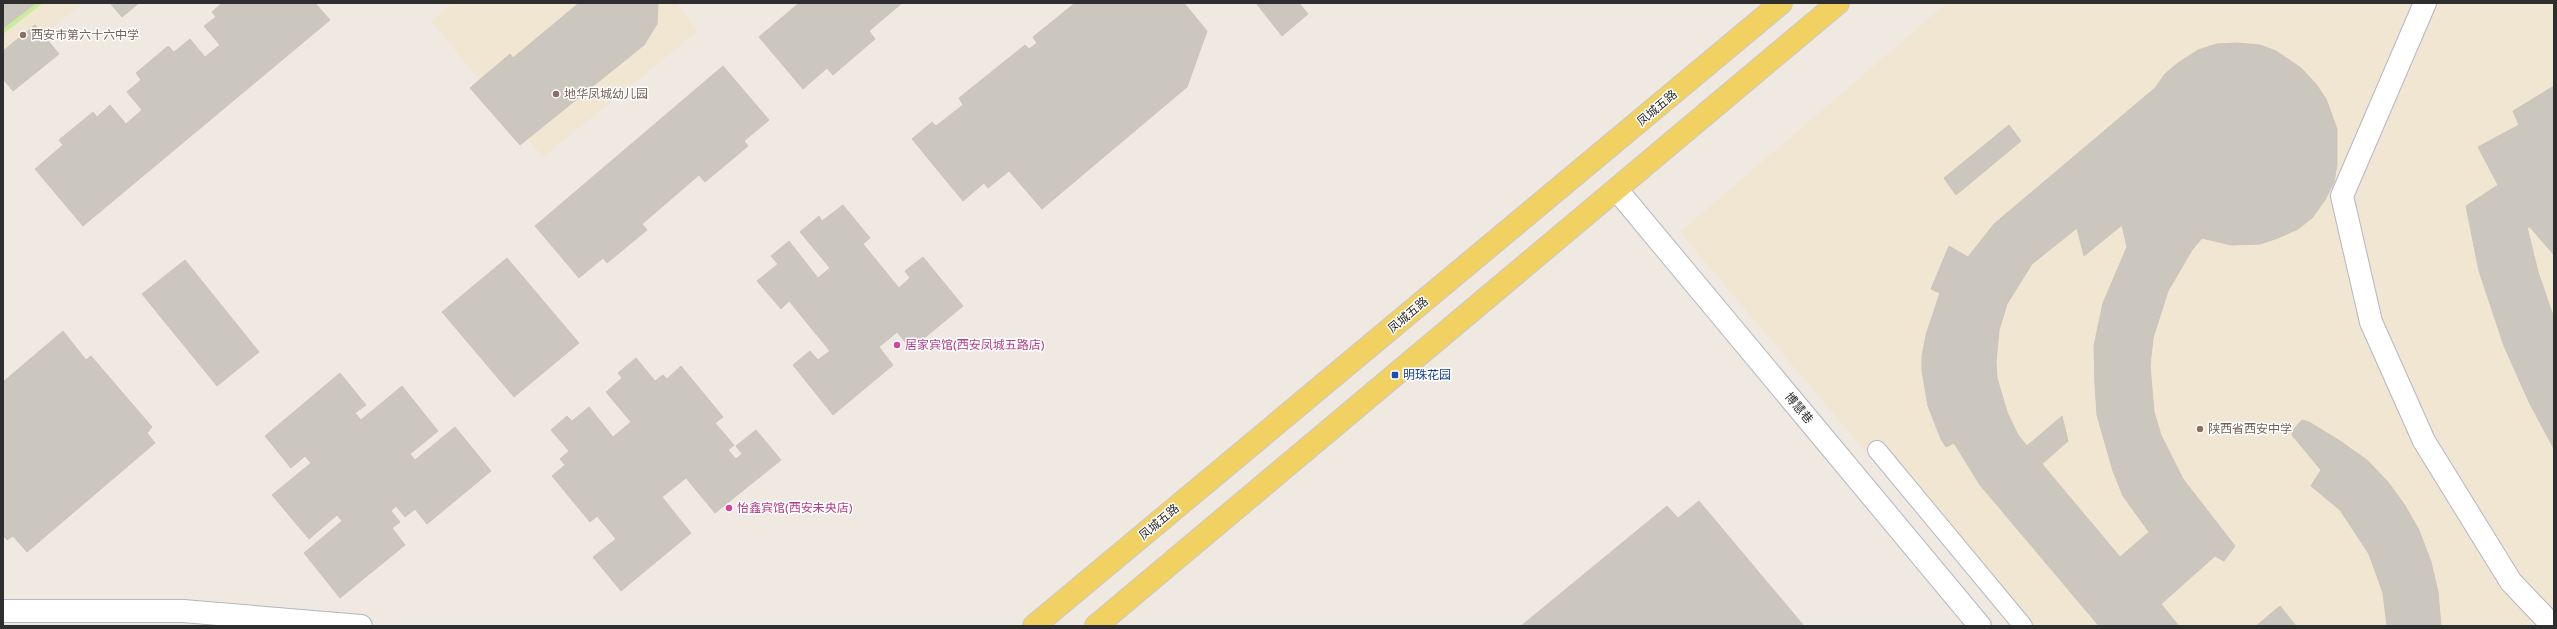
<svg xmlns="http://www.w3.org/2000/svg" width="2557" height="629" font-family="'Varela Round','Noto Sans SC',sans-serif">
	<rect width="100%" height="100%" fill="#efe9e1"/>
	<g fill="#f0e6d1">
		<path d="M3,3H83L3,66Z"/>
		<path d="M453,3H676L698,31L543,157L431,21Z"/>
		<path d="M1947,3H2554V626H2013L1680,232Z"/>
	</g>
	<path fill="#c9ec9a" d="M3,3H43L3,34Z"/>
	<g fill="#cbc7bf" stroke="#cbc5ba" fill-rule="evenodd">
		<path d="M3,3H36L3,28Z"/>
		<path d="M110,3H139L122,17Z"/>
		<path d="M222,3H315L330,20L83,226L35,169L63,145L59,140L93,112L97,117L110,105L126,124L142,110L127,92L141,80L136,73L168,46L174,52L190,39L205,57L220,45L204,26L216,17L212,12Z"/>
		<path d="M579,3H658L657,24L644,45L520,145L470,88L510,54L513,58Z"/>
		<path d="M799,3H902L869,31L875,39L833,75L827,68L803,89L759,37Z"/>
		<path d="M1075,3H1184L1207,31L1187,87L1042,209L1009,171L988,188L984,183L963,201L912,139L932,122L936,126L963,105L959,98L1025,45L1029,49L1037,43L1033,37Z"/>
		<path d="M1256,3H1299L1308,14L1282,36Z"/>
		<path d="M35,25L59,54L13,91L3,79V51Z"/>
		<path d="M2237,43L2260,45L2276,51L2301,68L2316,84L2326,99L2337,129V164L2334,182L2325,200L2312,218L2298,229L2278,238L2260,244L2231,245L2202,238L2192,250L2168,291L2153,338L2150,366L2154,412L2161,435L2183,479L2235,546L2224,561L2215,556L2161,604L2179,626H2099L1980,485L1954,443L1946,447L1941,439L1928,406L1922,371V356L1926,335L1940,293L1931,289L1949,246L1968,257L1994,224L2155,88L2165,74L2178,63L2198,50L2217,44ZM2122,225L2127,247L2103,303L2094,346L2095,385L2097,415L2113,471L2123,496L2149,532L2120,557L2042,464L2068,441L2062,416L2027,446L2018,435L2007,412L1997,378L1996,362L1999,330L2007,304L2032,264L2077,228L2084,256Z"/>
		<path d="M723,66L769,120L744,141L748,146L705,182L699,175L642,224L647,230L607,263L603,258L579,278L535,226Z"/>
		<path d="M2554,86V111L2541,122L2554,137V255L2530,227H2527L2538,272L2554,318V449L2529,402L2504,346L2479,271L2466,206L2498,185L2478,147L2519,125L2513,111Z"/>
		<path d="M2554,111V137L2541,122Z"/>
		<path d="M2009,125L2021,141L1956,195L1944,178Z"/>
		<path d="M843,205L870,238L863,244L899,288L910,278L905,271L923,257L963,306L911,349L897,332L879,347L893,365L833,415L793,365L810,351L818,360L830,351L789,301L781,309L757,281L778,264L771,256L789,241L818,278L830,268L800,232L819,216L822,221Z"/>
		<path d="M507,258L579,343L514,397L442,312Z"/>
		<path d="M185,260L259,352L217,386L142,294Z"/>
		<path d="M63,331L86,360L91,356L152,427L147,433L155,443L27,552L13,536L7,540L3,535V382Z"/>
		<path d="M636,358L655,381L663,375L667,379L681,366L723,417L715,423L734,445L728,450L736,459L742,454L736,446L756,430L781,460L715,513L686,478L662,497L691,533L621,591L593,557L616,539L597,516L590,522L552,476L565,465L560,459L569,451L551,430L567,416L572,421L589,407L613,437L631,422L606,392L622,378L618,373Z"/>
		<path d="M340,373L366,405L355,413L361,420L402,386L438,431L410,454L415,460L455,427L491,471L427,524L415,509L405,517L396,506L391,511L400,522L392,528L405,545L340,598L304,553L342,521L337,515L309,539L272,495L311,463L305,456L291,468L265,436Z"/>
		<path d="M2302,420L2309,422L2340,441L2367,460L2388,482L2404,504L2419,530L2431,562L2438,592L2441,626H2387L2383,593L2369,554L2340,510L2311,486L2321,470L2292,435L2293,430Z"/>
		<path d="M1699,501L1804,626H1521L1667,506L1678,518Z"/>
		<path d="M2280,606L2296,626H2256Z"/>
	</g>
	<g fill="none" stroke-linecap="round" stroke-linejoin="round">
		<defs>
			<path id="lane" d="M1877,450L2023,626"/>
			<g id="street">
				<path d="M2425,3L2342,196L2371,322L2424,441L2511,582L2553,626"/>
				<path d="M3,611H183L361,626"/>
			</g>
			<path id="secondary" d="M1617,190L1980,626"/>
			<g id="primary">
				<path d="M1034,626L1781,3"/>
				<path d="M1096,626L1838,3"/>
			</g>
		</defs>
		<use href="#lane" stroke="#b4b7c1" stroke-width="20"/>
		<use href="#street" stroke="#b4b7c1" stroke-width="24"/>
		<use href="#secondary" stroke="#b4b7c1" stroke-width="24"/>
		<use href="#primary" stroke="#c9c9c9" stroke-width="24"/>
		<use href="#lane" stroke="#fff" stroke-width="18"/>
		<use href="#street" stroke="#fff" stroke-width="22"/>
		<use href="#secondary" stroke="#fff" stroke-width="22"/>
		<use href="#primary" stroke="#f2d163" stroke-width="22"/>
	</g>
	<g fill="#8d6e63" stroke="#fff" stroke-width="1.5">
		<circle cx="23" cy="35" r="4"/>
		<circle cx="556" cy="94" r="4"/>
		<circle cx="2200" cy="429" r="4"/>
	</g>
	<g fill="#d1479c" stroke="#fff" stroke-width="1.5">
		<circle cx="897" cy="345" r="4"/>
		<circle cx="729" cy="508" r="4"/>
	</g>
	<rect fill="#1a4fb4" stroke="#fff" stroke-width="1.5" x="1391" y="371" width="8" height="8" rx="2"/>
	<g text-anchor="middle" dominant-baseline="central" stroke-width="3" stroke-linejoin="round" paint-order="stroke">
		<g font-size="12" fill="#785e54" stroke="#fff" text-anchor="start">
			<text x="31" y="35">西安市第六十六中学</text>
			<text x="564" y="94">地华凤城幼儿园</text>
			<text x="2208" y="429">陕西省西安中学</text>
		</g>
		<g font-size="12" fill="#2e2e2e" stroke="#fff">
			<text transform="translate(1657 108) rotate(-40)">凤城五路</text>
			<text transform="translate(1408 315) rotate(-40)">凤城五路</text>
			<text transform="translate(1799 408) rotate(50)">博慧巷</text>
			<text transform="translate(1159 522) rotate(-40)">凤城五路</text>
		</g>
		<g font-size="12" fill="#b23c85" stroke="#fff" text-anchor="start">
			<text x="905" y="345">居家宾馆(西安凤城五路店)</text>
			<text x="737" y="508">怡鑫宾馆(西安未央店)</text>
		</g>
		<g font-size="12" fill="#164399" stroke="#fff" text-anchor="start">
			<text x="1403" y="375">明珠花园</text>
		</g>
	</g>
	<rect width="2557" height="629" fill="none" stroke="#2e2e2e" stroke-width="8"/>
</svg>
